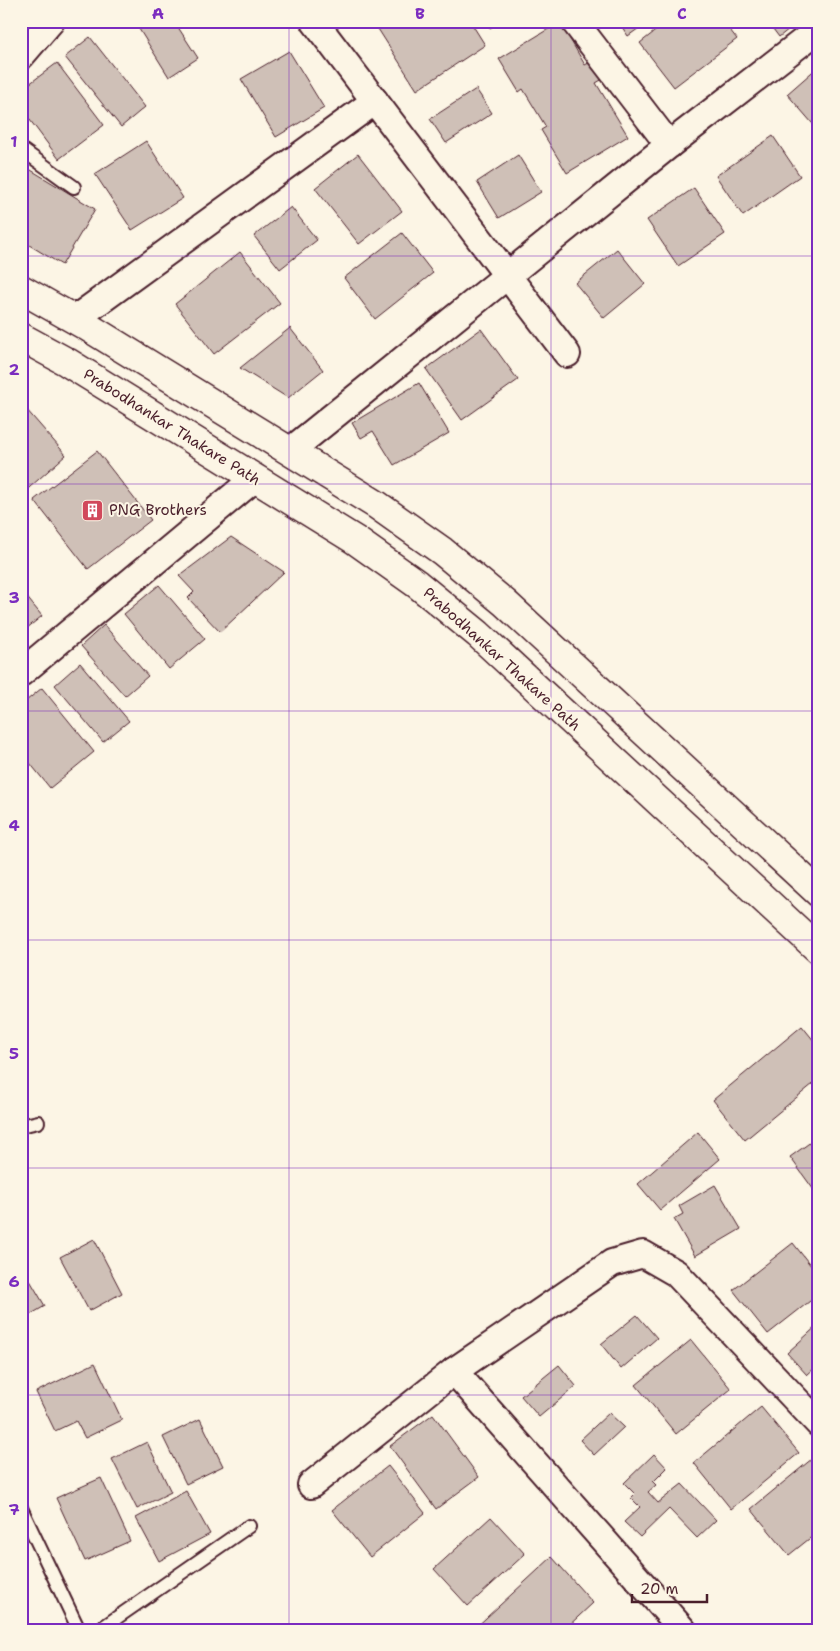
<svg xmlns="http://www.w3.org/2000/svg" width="840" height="1651" font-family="'Shantell Sans',sans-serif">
	<rect width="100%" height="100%" fill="#fcf5e5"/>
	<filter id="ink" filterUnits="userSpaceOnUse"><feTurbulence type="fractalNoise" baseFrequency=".02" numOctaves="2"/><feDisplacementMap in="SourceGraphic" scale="10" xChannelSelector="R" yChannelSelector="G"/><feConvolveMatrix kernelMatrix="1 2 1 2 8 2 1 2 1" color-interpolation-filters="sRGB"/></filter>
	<g filter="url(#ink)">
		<g fill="#cfc0b7" stroke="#4a1f2b">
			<path d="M134,21H174L198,58L169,77Z"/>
			<path d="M373,21H470L485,45L417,90Z"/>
			<path d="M486,21H501L490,28Z"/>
			<path d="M618,21H649L628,36Z"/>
			<path d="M668,21H723L737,39L674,87L640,43Z"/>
			<path d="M767,21H799L779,37Z"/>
			<path d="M560,22L585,65L598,58L608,76L596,83L628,136L567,173L541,130L546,127L523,89L519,92L499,59Z"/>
			<path d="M90,37L145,107L121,127L65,57Z"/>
			<path d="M289,51L324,108L276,137L241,79Z"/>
			<path d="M57,63L104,125L59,159L21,108V90Z"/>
			<path d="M819,66V131L787,94Z"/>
			<path d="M476,89L492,113L446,143L430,119Z"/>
			<path d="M773,136L800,176L743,216L716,176Z"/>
			<path d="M146,141L183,198L132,230L95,174Z"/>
			<path d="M358,154L402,211L359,244L315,188Z"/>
			<path d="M518,155L541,192L499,218L477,182Z"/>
			<path d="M21,164L95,209L62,265L21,240Z"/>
			<path d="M694,188L725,234L678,266L647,220Z"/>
			<path d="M291,207L317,240L280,269L254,236Z"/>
			<path d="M402,233L433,273L375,319L344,278Z"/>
			<path d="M617,249L645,284L604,318L575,283Z"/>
			<path d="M240,252L280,303L214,354L175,304Z"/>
			<path d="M290,328L323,370L288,398L240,368Z"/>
			<path d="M481,329L518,380L462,420L426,369Z"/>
			<path d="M419,383L449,433L394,465L373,431L361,438L352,423Z"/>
			<path d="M26,409L66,455L21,495V412Z"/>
			<path d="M97,451L151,520L88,569L34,500Z"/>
			<path d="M231,537L284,572L220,632L188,598L194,592L179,576Z"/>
			<path d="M159,585L205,639L169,669L124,614Z"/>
			<path d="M21,590L42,616L21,633Z"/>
			<path d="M104,625L148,676L125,696L81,646Z"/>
			<path d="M80,663L129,721L103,742L55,685Z"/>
			<path d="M42,688L94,752L50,788L21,752V705Z"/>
			<path d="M802,1026L819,1047V1079L745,1140L713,1100Z"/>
			<path d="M698,1132L720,1159L660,1210L638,1184Z"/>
			<path d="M819,1136V1197L790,1157Z"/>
			<path d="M715,1185L741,1229L695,1256L674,1219L683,1214L679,1206Z"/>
			<path d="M94,1239L122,1293L89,1311L60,1257Z"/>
			<path d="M793,1243L819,1276V1294L768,1334L733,1290Z"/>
			<path d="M21,1265L45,1306L21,1320Z"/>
			<path d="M637,1315L657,1338L621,1369L601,1344Z"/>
			<path d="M819,1324V1364L807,1375L787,1353Z"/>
			<path d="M691,1340L731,1389L676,1434L636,1385Z"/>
			<path d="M95,1363L122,1420L85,1438L76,1421L55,1431L36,1392Z"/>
			<path d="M559,1365L576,1386L539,1417L521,1396Z"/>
			<path d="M761,1407L799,1453L731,1509L694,1463Z"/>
			<path d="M609,1413L624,1427L594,1455L580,1440Z"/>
			<path d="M433,1414L479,1477L436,1509L390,1446Z"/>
			<path d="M200,1419L223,1466L186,1484L163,1437Z"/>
			<path d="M147,1442L171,1492L137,1509L112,1459Z"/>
			<path d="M654,1454L667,1468L653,1482L656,1485L648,1492L658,1503L682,1484L716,1520L697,1538L669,1509L640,1537L624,1522L640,1507L631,1498L635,1494L624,1483Z"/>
			<path d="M813,1458L819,1465V1531L789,1555L751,1509Z"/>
			<path d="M388,1466L425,1513L370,1557L332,1510Z"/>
			<path d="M101,1478L130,1541L85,1561L56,1498Z"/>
			<path d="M186,1491L210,1534L159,1561L136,1518Z"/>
			<path d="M491,1517L525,1554L468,1606L434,1569Z"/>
			<path d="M552,1557L593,1603L564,1630H473Z"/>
		</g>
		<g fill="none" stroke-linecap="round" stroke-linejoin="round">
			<defs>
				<g id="lane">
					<path d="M21,149L74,187"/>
					<path d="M21,1126L38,1122"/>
					<path d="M21,1508L79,1630"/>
					<path d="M99,1630L249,1526"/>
				</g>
				<g id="street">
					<path d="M314,21L567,354"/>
					<path d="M574,21L669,145"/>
					<path d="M21,56L51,21"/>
					<path d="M75,319L375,101"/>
					<path d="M290,451L669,145L819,29"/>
					<path d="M21,673L255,478"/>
					<path d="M454,1371L683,1630"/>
					<path d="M311,1485L454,1371L612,1263L643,1254L676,1273L819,1424"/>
				</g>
				<g id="secondary">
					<path d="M21,289L88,327L377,505L442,551L505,603L819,893"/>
					<path d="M21,337L67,362L355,540L417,584L478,634L819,950"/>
				</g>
			</defs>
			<use href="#lane" stroke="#4a1f2b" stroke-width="16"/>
			<use href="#street" stroke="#4a1f2b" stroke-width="30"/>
			<use href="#secondary" stroke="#4a1f2b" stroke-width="31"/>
			<use href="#lane" stroke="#fcf5e5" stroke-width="12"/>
			<use href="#street" stroke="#fcf5e5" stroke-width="26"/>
			<use href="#secondary" stroke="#fcf5e5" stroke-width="28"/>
		</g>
	</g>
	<path fill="none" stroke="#7b2cbf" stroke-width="1" stroke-opacity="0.55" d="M289,21V1630M551,21V1630M21,256H819M21,484H819M21,711H819M21,940H819M21,1168H819M21,1395H819"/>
	<defs>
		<symbol id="building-square" viewBox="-11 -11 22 22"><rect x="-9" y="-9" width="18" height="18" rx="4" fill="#d1495b" stroke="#fcf5e5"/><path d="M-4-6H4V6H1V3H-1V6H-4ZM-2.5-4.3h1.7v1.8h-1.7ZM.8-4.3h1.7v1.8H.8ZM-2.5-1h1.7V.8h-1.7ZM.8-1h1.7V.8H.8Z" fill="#fff"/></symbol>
	</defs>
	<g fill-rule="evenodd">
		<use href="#building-square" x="80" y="498" width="25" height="25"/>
	</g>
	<g text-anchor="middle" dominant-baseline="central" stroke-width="4" stroke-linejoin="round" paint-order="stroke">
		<g font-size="15" fill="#4a1f2b" stroke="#fcf5e5">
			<text transform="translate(172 427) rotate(32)">Prabodhankar Thakare Path</text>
			<text transform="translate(502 659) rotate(42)">Prabodhankar Thakare Path</text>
		</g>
		<g font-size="15" fill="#4a1f2b" stroke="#fcf5e5" text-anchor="start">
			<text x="109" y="510">PNG Brothers</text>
		</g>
	</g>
	<rect width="840" height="1651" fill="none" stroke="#fcf5e5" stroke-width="55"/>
	<path d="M632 1594v8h75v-8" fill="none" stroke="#4a1f2b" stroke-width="2.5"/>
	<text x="640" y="1594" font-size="15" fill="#4a1f2b" stroke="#fcf5e5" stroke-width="4" paint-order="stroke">20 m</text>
	<rect x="28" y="28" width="784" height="1596" fill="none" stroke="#7b2cbf" stroke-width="2"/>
	<g font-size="16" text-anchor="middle" font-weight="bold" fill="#7b2cbf">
		<text x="158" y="19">A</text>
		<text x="420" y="19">B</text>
		<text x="682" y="19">C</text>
		<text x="14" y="147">1</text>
		<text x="14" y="375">2</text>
		<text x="14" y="603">3</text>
		<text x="14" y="831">4</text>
		<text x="14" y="1059">5</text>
		<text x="14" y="1287">6</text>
		<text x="14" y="1515">7</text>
	</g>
</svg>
